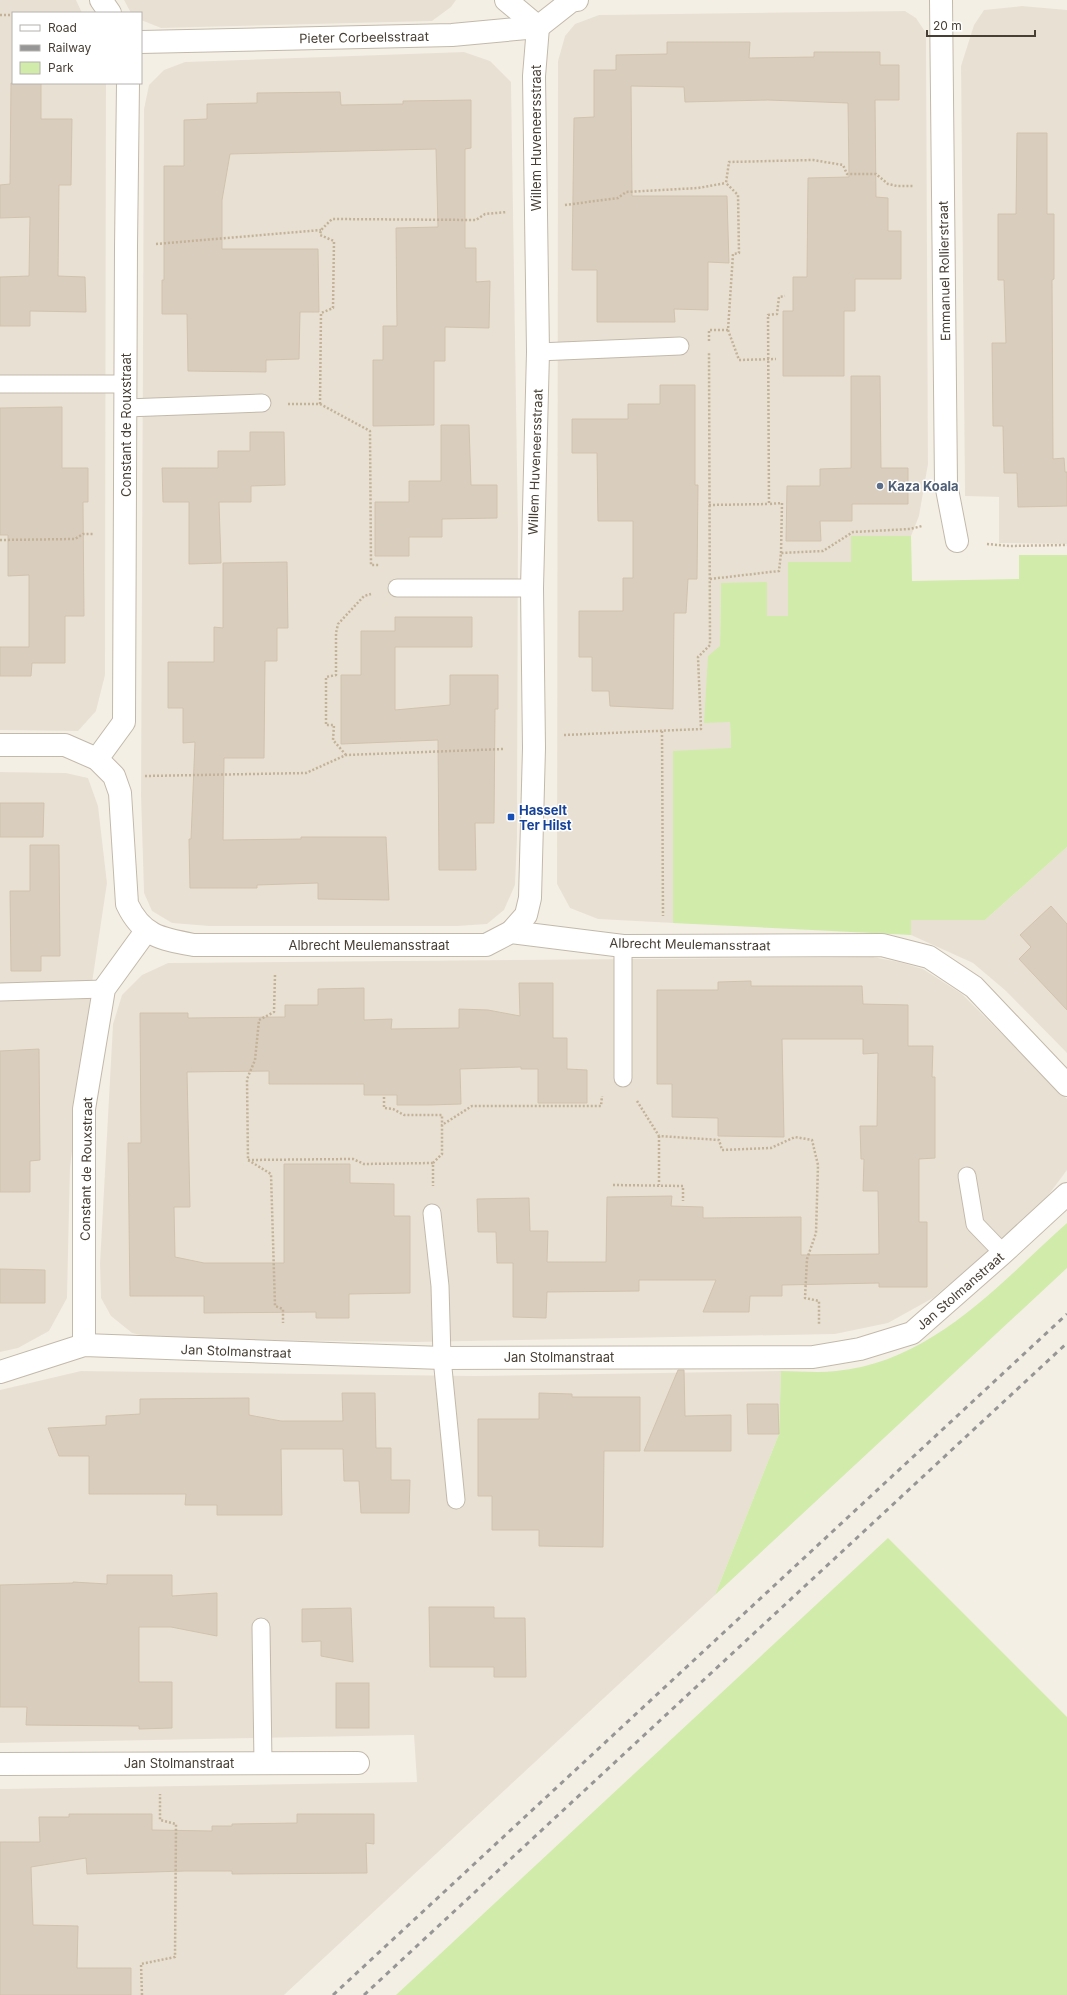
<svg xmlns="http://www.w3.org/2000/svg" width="1067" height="1995" font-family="Inter,sans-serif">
	<rect width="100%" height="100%" fill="#f4efe5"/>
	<g fill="#e8e1d3">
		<path d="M0,0H76L82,13H13V83H106L105,675L96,711L78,731L0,730Z"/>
		<path d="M124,0H456L451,7L432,21L161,28L141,20V13H131Z"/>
		<path d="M1022,6L1067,10V544L999,543V497L965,496L961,66L974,25L984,10Z"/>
		<path d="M905,11L916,18L926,33L928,464L919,516L911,536H851V562H788V616H767L721,583L720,646L704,722H730L731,749L673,752V923L598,919L570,908L557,884L558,61L565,36L575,24L599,15Z"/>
		<path d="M464,52L490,61L511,82L518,530L517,839L515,885L504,910L487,924L458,926H209L172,923L152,911L144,893L141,797L144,109L149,85L164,70L185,62Z"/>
		<path d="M0,772L66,773L88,778L98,806L107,883L92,983L70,1168L67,1298L49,1331L18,1348L0,1352Z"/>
		<path d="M1067,847V1053L1006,991L973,963L911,935V920H985Z"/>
		<path d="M873,957L899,962L923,969L962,994L1067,1099V1170L1038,1209L933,1298L888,1323L835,1334L417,1342L158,1339L132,1333L111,1316L101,1298L100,1263L113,1024L122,995L142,975L168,963Z"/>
		<path d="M81,1371L475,1376L781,1371L779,1434L715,1595L284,1995H0V1789L417,1782L414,1735L0,1743V1390Z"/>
	</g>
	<g fill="#d1ebab">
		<path d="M851,536H911L912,581L1019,579V555H1067V847L985,920H911V935L673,923V751L731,748L730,722L704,723L708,656L720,646L721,583L767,582V616H788V562H851Z"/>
		<path d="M1067,1223V1268L715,1595L779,1434L781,1371C799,1371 818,1373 836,1371C932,1362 999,1284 1067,1223Z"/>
		<path d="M888,1538L1067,1717V1995H396Z"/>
	</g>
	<g fill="#d9cdbd" stroke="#d2c2ad">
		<path d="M667,42H750L749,58L814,57V52H880V65H899V100H875L876,197L888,198V231H901V279H855V311H844V376H783V311H793V277H807L808,178L849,177L848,103L768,100L685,102L684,87L631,86L632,196H727L729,263L708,262V310L674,309L675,322H597V270H572L574,118L594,117V70H616V55L667,54Z"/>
		<path d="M11,83H41V119H72L71,185H59L58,276L85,277L86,312L30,311V326H0V277L29,276L30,217L0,218V185L10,184Z"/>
		<path d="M340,92L341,105L403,104V101L471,100V148L465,149V248H476V282L490,281L489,328L445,327V361H434V425L373,426V360H383V326H397L396,228L438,227L436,149L230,154L222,200V249H318L319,312H300L299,359L266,360V372L188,371L187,314H162V280H164V166H184V120L207,119V104L257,103V93Z"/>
		<path d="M1017,133H1047V214H1054V279L1052,280L1053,459L1064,458L1065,472H1067V506L1018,507L1017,473H1004L1003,426H993L992,343H1006L1004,280H998V214H1016Z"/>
		<path d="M851,376H880L881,468H908V504H852V521H820L821,541H786L787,486H820V469L851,468Z"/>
		<path d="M660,385H695V485H698L697,579H688L686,613H674L673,709L610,706L609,691H592V657H579V611H623V578H633V521H598L597,453H572V419H628V404H660Z"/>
		<path d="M62,407V468H88V502H83L84,616H65V663H32L31,676H0V647H29V575L8,576V535H0V408Z"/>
		<path d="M441,425H469L471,485H497V518L442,519V537H409V556H375V502H409V481H441Z"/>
		<path d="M250,432H284L285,485L251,486V502H219L221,563L189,564V502H163L162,468H218V451H250Z"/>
		<path d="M287,562L288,628H277V661H265L264,758H224L223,840L301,839V837H386L389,900L318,899V883L257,885V888H190L189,839H191L195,742L183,743V708H168V662H214V627L223,628V563Z"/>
		<path d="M395,617H472V647H395V710L450,705V675H498V709H495L494,823H475L476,870H439L438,740L341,744V675H361V631H395Z"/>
		<path d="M0,803H44L43,837H0Z"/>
		<path d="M30,845H59L60,956H41V971H11L10,891H30Z"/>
		<path d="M1051,906L1067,924V1010L1019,959L1031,947L1020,935Z"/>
		<path d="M751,981V986H862L863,1004L908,1005V1046H933L932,1077H935V1158L919,1159V1222H927V1287H879V1283L782,1285V1296H750L749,1312H703L716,1280H639V1291L547,1292L546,1318L513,1317V1263H497L496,1232H478L477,1199L529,1198L530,1231H548L547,1262H606L607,1197L672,1196L671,1206L703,1207V1218L801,1217V1255L879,1254L878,1191H863L864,1159H861L860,1126H877L878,1053L863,1054V1039H782L784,1137L718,1136V1118L672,1117V1084H657V990H718V982Z"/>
		<path d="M519,983H553V1038H567V1069L587,1070V1103H538V1069H521V1067L460,1069L461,1104L429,1105H397V1095H364V1084H269V1071L187,1072L190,1207H174L175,1257L204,1263H284V1164H350V1183L394,1184V1216H410V1293L349,1294V1318H316V1312L204,1313V1296H130L128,1143H141L140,1013H188V1018L285,1017V1005H318V989L364,988V1020L392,1019L391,1029L459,1028V1009L488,1010L520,1016Z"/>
		<path d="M39,1049L40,1160L30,1161V1192H0V1051Z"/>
		<path d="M0,1269L45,1270V1303H0Z"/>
		<path d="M678,1370H684L685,1416L731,1415V1451H644Z"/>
		<path d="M342,1393H375L376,1448H391V1480H410L409,1513H361L359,1481H344L343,1449H281L282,1515H217V1505H185L186,1494H89V1456H59L48,1428L106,1425V1416L140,1414V1399L249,1398V1415L281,1421H343Z"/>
		<path d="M539,1393L572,1394V1397H640V1451H604L603,1547L539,1546V1530H492V1496H478V1419H539Z"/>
		<path d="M747,1404H778L779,1434H748Z"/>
		<path d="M107,1575H172V1596L217,1593V1636L171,1627H139V1682H172V1728L139,1729V1726L26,1725L27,1707H0V1585L73,1583V1582L107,1584Z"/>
		<path d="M429,1607H494V1618H525L526,1677H494V1667H430Z"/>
		<path d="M351,1608L353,1662L321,1656V1641L302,1642V1609Z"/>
		<rect x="336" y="1683" width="33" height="45"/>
		<path d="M69,1814H152V1830L212,1831V1826H232V1824L297,1823V1814H374V1844L366,1843L367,1873L232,1874V1871H185L87,1874L86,1858L31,1867L33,1925L78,1926L77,1968H131V1995H0V1842H40L39,1817H69Z"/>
	</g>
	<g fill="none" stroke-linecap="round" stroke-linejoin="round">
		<defs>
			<g id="lane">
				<path d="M538,352L680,346"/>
				<path d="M0,384H127"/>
				<path d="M126,408L262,403"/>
				<path d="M397,588H532"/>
				<path d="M0,992L104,989"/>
				<path d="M623,1078V946"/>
				<path d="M967,1176L975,1224L1003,1253"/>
				<path d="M432,1213L440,1286L442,1358L456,1500"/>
				<path d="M261,1627L263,1763"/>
			</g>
			<g id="street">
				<path d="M101,0L110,13"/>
				<path d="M506,0L538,27"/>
				<path d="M941,0L946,484L957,541"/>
				<path d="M141,42L452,35L538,27L571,1L577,0"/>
				<path d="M0,745H65L97,759L114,776L120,793L127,904C142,936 161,939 194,945H486L511,932L623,946L882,945L929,957L974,987L1067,1085"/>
				<path d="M97,759L124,722L126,247L128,83"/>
				<path d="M511,932L526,915L530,898L534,748L532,588L538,352L534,76L538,27"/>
				<path d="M84,1345V1109L104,989L146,931"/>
				<path d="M0,1372L84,1345L442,1358L813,1357L860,1349L912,1333L1003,1253L1067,1194"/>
				<path d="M0,1764L358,1763"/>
			</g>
		</defs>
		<use href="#lane" stroke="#c3b9aa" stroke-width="19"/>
		<use href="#street" stroke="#c3b9aa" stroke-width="24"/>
		<g stroke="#c3b298" stroke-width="2.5" stroke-dasharray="2 2" stroke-linecap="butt">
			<path d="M0,15H13"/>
			<path d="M565,205L618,198L626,192L698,188L726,183"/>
			<path d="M156,244L321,230"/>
			<path d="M728,330L739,360L776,359"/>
			<path d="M709,341V330H728L733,254L739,253L738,195L726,183L729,162L813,160L843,165L847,174H876L888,184L897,186H913"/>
			<path d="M288,404H320L370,431L371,565H380"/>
			<path d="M320,404L321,313L333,308L334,241L320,235L321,230L332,219L476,220L485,214L507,212"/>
			<path d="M709,505L769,504"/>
			<path d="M0,540L75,539L83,534H94"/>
			<path d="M987,544L1009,546L1067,545"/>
			<path d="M781,553L782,503L769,504L768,315L777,314L779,297L785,296"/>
			<path d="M710,579L779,571L781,553L823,551L853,532L910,529L922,526"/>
			<path d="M662,731L663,916"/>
			<path d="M564,735L701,729L698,657L710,645L709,352"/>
			<path d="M346,755L333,740L334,725H326V677L336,675V633L338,624L364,596L371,594"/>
			<path d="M145,776L306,773L346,755L504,749"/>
			<path d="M275,975L274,1012L259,1020L255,1060L247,1079L248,1160L271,1174L275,1306L283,1309V1323"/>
			<path d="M384,1097V1108L393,1109L404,1115H442V1125"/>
			<path d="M637,1101L659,1136L719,1140L722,1150L771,1148L795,1137L812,1140L818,1165L816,1233L807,1259L805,1298L819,1301V1325"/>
			<path d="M659,1136V1185"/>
			<path d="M248,1160L353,1159L364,1164L433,1163V1186"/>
			<path d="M433,1163L442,1154V1125L472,1106H601L602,1096"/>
			<path d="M613,1185L683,1186V1201"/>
			<path d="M142,1995L141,1964L175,1957L176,1824L160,1820V1794"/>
		</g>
		<use href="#lane" stroke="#fff" stroke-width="17"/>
		<use href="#street" stroke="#fff" stroke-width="22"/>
		<g stroke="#969696" stroke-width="3" stroke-dasharray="5 5" stroke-linecap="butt">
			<path d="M333,1995L1067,1314"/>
			<path d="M364,1995L1067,1343"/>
		</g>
	</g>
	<circle fill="#5c6f8a" stroke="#fff" stroke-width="1.5" cx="880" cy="486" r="4"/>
	<rect fill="#1a4fb4" stroke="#fff" stroke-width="1.5" x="507" y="813" width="8" height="8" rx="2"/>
	<g text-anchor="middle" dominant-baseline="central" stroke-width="3" stroke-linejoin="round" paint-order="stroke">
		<g font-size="13" fill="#473f34" stroke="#fff">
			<text transform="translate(364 37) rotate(-1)">Pieter Corbeelsstraat</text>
			<text transform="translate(536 138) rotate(-90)">Willem Huveneersstraat</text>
			<text transform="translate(944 271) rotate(-91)">Emmanuel Rollierstraat</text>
			<text transform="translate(126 425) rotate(-90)">Constant de Rouxstraat</text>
			<text transform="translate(535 462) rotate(-88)">Willem Huveneersstraat</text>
			<text transform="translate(690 944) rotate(1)">Albrecht Meulemansstraat</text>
			<text x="369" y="945">Albrecht Meulemansstraat</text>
			<text transform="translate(86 1169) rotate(-89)">Constant de Rouxstraat</text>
			<text transform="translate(960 1291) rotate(-41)">Jan Stolmanstraat</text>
			<text transform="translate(236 1351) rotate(2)">Jan Stolmanstraat</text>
			<text x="559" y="1357">Jan Stolmanstraat</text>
			<text x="179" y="1763">Jan Stolmanstraat</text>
		</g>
		<g font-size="13" font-weight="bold" fill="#4e5e75" stroke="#fff" text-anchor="start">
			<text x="888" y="486">Kaza Koala</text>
		</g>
		<g font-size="13" font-weight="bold" fill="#164399" stroke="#fff" text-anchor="start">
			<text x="519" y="810">Hasselt<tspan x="519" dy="15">Ter Hilst</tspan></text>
		</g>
	</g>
	<rect x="12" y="12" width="130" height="72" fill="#ffffff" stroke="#b5b2ae"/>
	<rect x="20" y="25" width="20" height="6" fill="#ffffff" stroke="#b5b2ae"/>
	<text x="48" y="32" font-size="12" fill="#473f34">Road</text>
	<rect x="20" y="45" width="20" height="6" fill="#969696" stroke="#b5b2ae"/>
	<text x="48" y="52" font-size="12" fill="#473f34">Railway</text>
	<rect x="20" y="62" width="20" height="12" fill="#d1ebab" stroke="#b5b2ae"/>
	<text x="48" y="72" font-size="12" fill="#473f34">Park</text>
	<path d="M927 30v6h108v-6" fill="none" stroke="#473f34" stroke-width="2"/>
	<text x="933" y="30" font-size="12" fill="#473f34" stroke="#ffffff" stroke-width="3" paint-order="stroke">20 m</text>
</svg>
